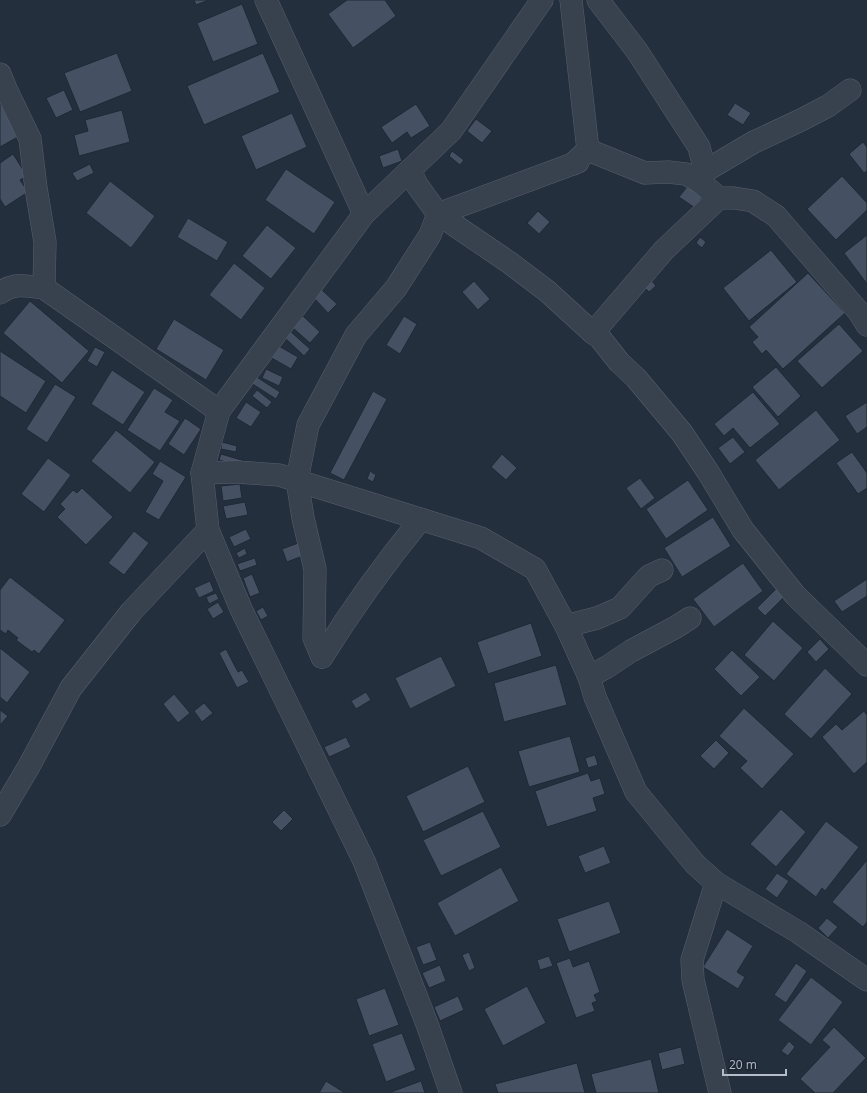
<svg xmlns="http://www.w3.org/2000/svg" width="867" height="1093" font-family="'Open Sans',sans-serif">
	<rect width="100%" height="100%" fill="#242f3e"/>
	<g fill="#455162" stroke="#1f2835">
		<path d="M194,0H209L196,5Z"/>
		<path d="M347,0H385L396,16L353,48L328,14Z"/>
		<path d="M242,4L258,44L213,62L197,23Z"/>
		<path d="M117,53L132,91L80,112L64,73Z"/>
		<path d="M263,53L280,92L204,125L187,86Z"/>
		<path d="M64,90L73,110L56,118L46,98Z"/>
		<path d="M5,102L23,134L0,147V104Z"/>
		<path d="M735,103L751,113L743,125L727,115Z"/>
		<path d="M416,104L430,126L411,138L407,132L392,143L381,127Z"/>
		<path d="M122,110L130,142L79,156L74,135L88,131L85,120Z"/>
		<path d="M292,113L307,147L256,170L241,136Z"/>
		<path d="M476,119L492,131L482,143L467,131Z"/>
		<path d="M863,142L867,147V171L864,173L849,154Z"/>
		<path d="M398,149L402,161L383,168L379,156Z"/>
		<path d="M452,151L464,160L460,165L449,156Z"/>
		<path d="M13,154L27,176L20,180L28,192L5,207L0,199V163Z"/>
		<path d="M90,164L94,173L77,181L72,173Z"/>
		<path d="M286,169L335,202L314,234L265,200Z"/>
		<path d="M842,176L867,203V210L836,240L807,209Z"/>
		<path d="M110,181L155,216L131,248L86,213Z"/>
		<path d="M690,183L705,194L695,208L679,197Z"/>
		<path d="M538,211L550,222L539,234L527,223Z"/>
		<path d="M188,218L228,242L217,261L177,237Z"/>
		<path d="M267,225L296,248L271,279L242,256Z"/>
		<path d="M867,235V284L844,253Z"/>
		<path d="M700,237L706,242L702,248L696,243Z"/>
		<path d="M771,250L797,282L749,321L723,288Z"/>
		<path d="M234,263L265,288L241,320L209,295Z"/>
		<path d="M808,273L845,313L783,369L766,350L762,354L752,342L758,337L749,327Z"/>
		<path d="M474,281L490,299L478,310L462,292Z"/>
		<path d="M652,281L656,286L649,292L644,287Z"/>
		<path d="M321,289L337,304L328,313L313,297Z"/>
		<path d="M30,301L89,351L62,383L3,333Z"/>
		<path d="M303,316L320,332L310,343L293,328Z"/>
		<path d="M404,316L417,324L400,354L386,345Z"/>
		<path d="M174,319L224,350L206,380L156,349Z"/>
		<path d="M839,324L863,351L822,388L797,361Z"/>
		<path d="M290,331L310,349L304,356L284,337Z"/>
		<path d="M277,345L298,357L291,369L270,357Z"/>
		<path d="M95,347L105,352L97,367L87,361Z"/>
		<path d="M0,351L46,381L26,413L0,396Z"/>
		<path d="M776,367L801,396L778,417L752,387Z"/>
		<path d="M266,369L283,377L279,386L262,378Z"/>
		<path d="M112,370L145,392L123,425L91,404Z"/>
		<path d="M255,376L280,392L276,399L251,383Z"/>
		<path d="M55,384L76,397L47,443L26,429Z"/>
		<path d="M154,388L173,400L165,412L180,421L160,451L127,430Z"/>
		<path d="M257,390L272,402L267,408L252,396Z"/>
		<path d="M373,391L387,399L344,480L330,473Z"/>
		<path d="M753,392L780,424L750,448L733,428L724,436L714,424Z"/>
		<path d="M246,402L261,412L251,427L236,418Z"/>
		<path d="M867,402V427L857,434L845,416Z"/>
		<path d="M816,410L840,440L779,490L755,460Z"/>
		<path d="M185,418L201,429L184,455L168,444Z"/>
		<path d="M116,430L155,462L130,493L91,461Z"/>
		<path d="M733,437L745,452L730,464L718,448Z"/>
		<path d="M222,442L237,446L236,452L221,449Z"/>
		<path d="M852,452L867,473V488L858,494L836,463Z"/>
		<path d="M221,454L245,461L243,467L219,460Z"/>
		<path d="M502,454L517,468L506,480L491,467Z"/>
		<path d="M48,458L71,475L44,512L21,494Z"/>
		<path d="M160,461L186,477L159,520L145,512L163,481L152,474Z"/>
		<path d="M370,471L376,475L373,482L367,479Z"/>
		<path d="M640,478L655,498L641,509L626,488Z"/>
		<path d="M688,480L708,510L666,539L646,509Z"/>
		<path d="M240,484L242,498L223,501L221,486Z"/>
		<path d="M82,488L113,517L86,545L57,517L65,509L60,504L73,490L77,493Z"/>
		<path d="M245,502L248,515L226,519L223,506Z"/>
		<path d="M713,517L731,546L682,577L664,548Z"/>
		<path d="M246,529L251,539L234,547L229,537Z"/>
		<path d="M134,531L149,543L124,575L108,563Z"/>
		<path d="M301,542L305,555L287,562L282,549Z"/>
		<path d="M245,548L247,554L239,558L236,553Z"/>
		<path d="M255,558L257,565L240,571L237,564Z"/>
		<path d="M743,563L763,591L714,627L693,599Z"/>
		<path d="M252,574L260,593L250,597L243,578Z"/>
		<path d="M10,577L65,620L39,654L34,650L32,652L16,640L18,638L8,630L6,634L0,630V590Z"/>
		<path d="M867,579V596L842,612L834,601Z"/>
		<path d="M210,581L214,591L199,598L194,588Z"/>
		<path d="M778,587L786,595L765,616L757,608Z"/>
		<path d="M216,593L219,599L209,604L206,597Z"/>
		<path d="M218,602L224,612L213,619L207,609Z"/>
		<path d="M263,607L268,616L261,620L256,611Z"/>
		<path d="M773,621L803,648L774,681L744,655Z"/>
		<path d="M531,623L542,656L488,674L477,642Z"/>
		<path d="M820,639L829,649L816,662L807,652Z"/>
		<path d="M0,648L30,672L7,703L0,697Z"/>
		<path d="M226,649L238,672L242,670L249,682L237,688L219,653Z"/>
		<path d="M732,650L760,677L741,696L714,669Z"/>
		<path d="M441,656L456,686L410,709L395,678Z"/>
		<path d="M556,665L567,705L504,722L494,683Z"/>
		<path d="M825,668L852,694L811,739L784,714Z"/>
		<path d="M366,692L371,700L356,709L351,701Z"/>
		<path d="M174,694L190,713L178,723L163,704Z"/>
		<path d="M204,703L213,713L202,722L194,711Z"/>
		<path d="M744,708L794,754L762,789L740,768L747,761L719,736Z"/>
		<path d="M0,710L8,716L0,725Z"/>
		<path d="M864,711L867,715V762L854,774L822,737L836,724L842,730Z"/>
		<path d="M570,736L580,772L529,787L518,751Z"/>
		<path d="M346,737L351,747L329,757L324,747Z"/>
		<path d="M716,740L729,753L714,769L700,756Z"/>
		<path d="M595,755L598,765L588,768L585,758Z"/>
		<path d="M468,766L485,802L423,832L406,796Z"/>
		<path d="M588,773L591,781L600,778L605,794L593,798L597,811L547,827L535,791Z"/>
		<path d="M781,809L806,832L776,867L750,844Z"/>
		<path d="M284,810L293,819L281,831L272,822Z"/>
		<path d="M483,811L501,847L441,876L423,840Z"/>
		<path d="M826,821L859,847L825,891L822,888L816,897L786,874Z"/>
		<path d="M604,846L611,863L585,873L578,856Z"/>
		<path d="M867,860V922L863,927L832,902Z"/>
		<path d="M501,867L519,901L455,936L437,903Z"/>
		<path d="M777,873L789,881L777,898L765,889Z"/>
		<path d="M609,901L621,933L569,952L557,919Z"/>
		<path d="M827,918L838,927L828,938L818,928Z"/>
		<path d="M727,929L753,946L737,972L745,977L738,989L703,967Z"/>
		<path d="M430,942L437,960L423,965L416,947Z"/>
		<path d="M469,952L475,968L469,971L462,955Z"/>
		<path d="M549,956L553,966L540,970L537,960Z"/>
		<path d="M570,958L573,967L589,961L600,992L594,995L597,1001L592,1003L595,1011L576,1018L556,963Z"/>
		<path d="M796,963L807,971L786,1003L774,995Z"/>
		<path d="M440,965L446,981L429,988L422,973Z"/>
		<path d="M811,977L843,1002L811,1045L778,1020Z"/>
		<path d="M527,986L546,1023L503,1046L484,1009Z"/>
		<path d="M385,988L399,1025L369,1036L356,999Z"/>
		<path d="M458,996L464,1010L440,1021L434,1007Z"/>
		<path d="M834,1027L866,1058L833,1093H815L800,1079L830,1047L822,1040Z"/>
		<path d="M402,1033L416,1070L386,1082L372,1044Z"/>
		<path d="M789,1041L795,1047L788,1056L781,1051Z"/>
		<path d="M681,1047L685,1064L662,1070L658,1053Z"/>
		<path d="M651,1059L659,1093H596L591,1074Z"/>
		<path d="M577,1063L585,1093H498L495,1084Z"/>
		<path d="M326,1081L345,1093H319Z"/>
		<path d="M421,1081L425,1093H391V1092Z"/>
	</g>
	<g fill="none" stroke-linecap="round" stroke-linejoin="round">
		<defs>
			<g id="minor">
				<path d="M266,0L364,214"/>
				<path d="M571,0L588,150L573,164"/>
				<path d="M598,0L637,51L699,147L705,171L754,142L799,121L828,106L850,90"/>
				<path d="M0,74L6,89L30,139L36,188L45,242L44,288L219,411"/>
				<path d="M588,150L645,173L668,172L686,174L700,182L719,198"/>
				<path d="M578,162L438,214L510,263L547,291L593,333"/>
				<path d="M0,293C14,282 28,286 44,288"/>
				<path d="M867,325L859,312L776,216L753,201L734,198H719L664,250L593,333L600,338L619,362L636,378L682,433L708,472L743,530L795,595L867,665"/>
				<path d="M202,473L237,472L279,475L481,538L535,569L566,626L589,677L595,697L636,792L695,864L716,883L798,932L867,980"/>
				<path d="M566,626L597,618L620,608L649,576L662,570"/>
				<path d="M322,657L314,638L315,569L303,518L297,480L308,425L356,335L396,288L430,235L438,214L417,185L410,170"/>
				<path d="M322,657C352,609 385,563 421,519"/>
				<path d="M589,677L607,667L631,651L676,627L690,618"/>
				<path d="M0,815L28,768L71,688L131,612L208,530"/>
				<path d="M716,883L692,960L693,980L720,1093"/>
				<path d="M451,1093L427,1024L364,861L241,609L208,530L202,473L219,411L364,214L451,131L542,0"/>
			</g>
		</defs>
		<use href="#minor" stroke="#565f6c" stroke-width="23"/>
		<use href="#minor" stroke="#38414e" stroke-width="22"/>
	</g>
	<path d="M723 1069v6h63v-6" fill="none" stroke="#b4bcc9" stroke-width="2"/>
	<text x="729" y="1069" font-size="12" fill="#b4bcc9" stroke="#1d2633" stroke-width="3" paint-order="stroke">20 m</text>
</svg>
